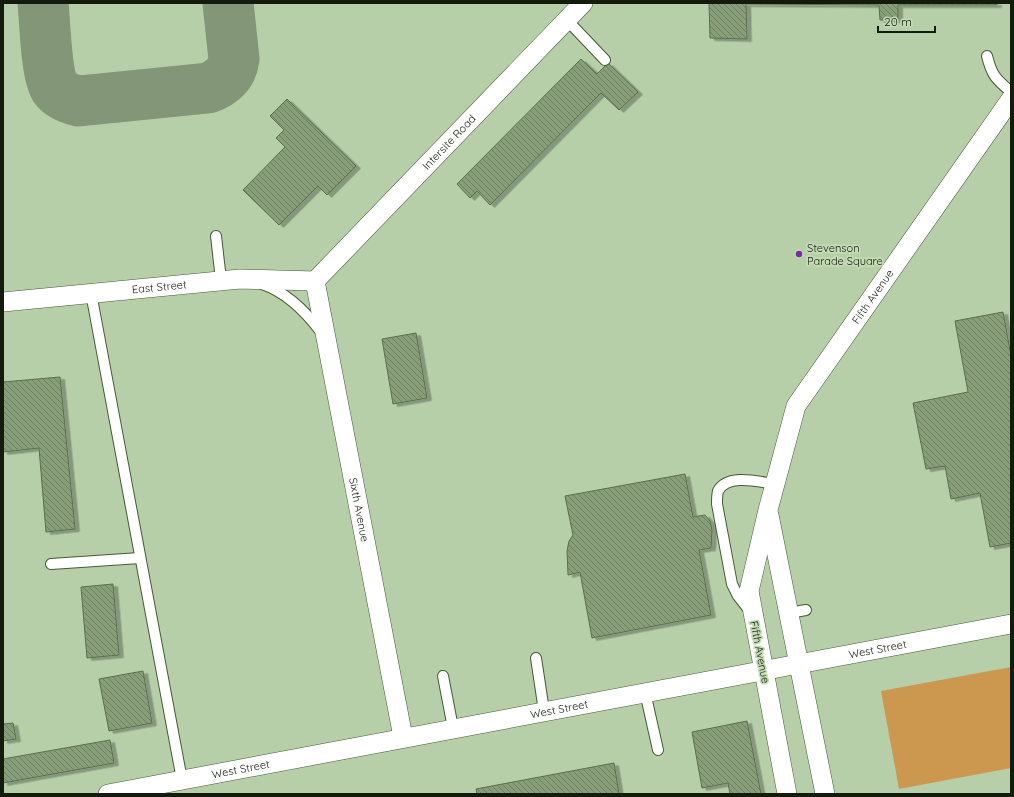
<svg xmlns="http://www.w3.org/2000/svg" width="1014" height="797" font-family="Quicksand,sans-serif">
	<defs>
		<pattern id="building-back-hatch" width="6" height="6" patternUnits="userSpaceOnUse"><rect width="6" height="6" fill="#879e79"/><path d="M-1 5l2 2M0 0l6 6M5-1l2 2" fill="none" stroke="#6d8062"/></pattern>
		<filter id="shadow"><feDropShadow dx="4.5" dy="2.5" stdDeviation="0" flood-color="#0004"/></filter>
	</defs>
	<rect width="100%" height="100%" fill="#b7cfa8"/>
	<path fill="#cc9850" d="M1011,667V768L899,789L881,691Z"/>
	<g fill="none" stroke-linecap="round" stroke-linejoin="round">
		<path stroke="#849678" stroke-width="51" d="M43,3C45,22 46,74 55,88C61,96 70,99 79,101L208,88C222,83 232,74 234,59L228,3"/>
	</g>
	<g fill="url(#building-back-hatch)" stroke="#596f4c" filter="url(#shadow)">
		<path d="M709,3H997V5H898V20H880L879,5L746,4L747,39L710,38Z"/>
		<path d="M581,59L597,74L608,63L638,92L619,110L601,93L490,205L477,191L470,198L457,184Z"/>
		<path d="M287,99L356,166L327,195L318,186L279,225L243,190L285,147L276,138L284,130L270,116Z"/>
		<path d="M1003,312L1011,356V543L990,547L980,493L951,499L945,466L926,469L913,403L968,392L955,321Z"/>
		<path d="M416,333L427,398L393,404L382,339Z"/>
		<path d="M60,377L75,529L46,532L39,448L3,452V382Z"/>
		<path d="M685,474L693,517L705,515L710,521L712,530L711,548L699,550L711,615L592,638L580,572L568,575L567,551L569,541L573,535L565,496Z"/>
		<path d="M113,584L119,655L87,658L81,587Z"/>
		<path d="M143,671L152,723L109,731L99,679Z"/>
		<path d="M747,721L761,794H730L728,783L702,788L692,732Z"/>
		<path d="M13,723L16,739L3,741V724Z"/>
		<path d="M110,740L114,763L3,783V759Z"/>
		<path d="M614,763L619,794H477L476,789Z"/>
	</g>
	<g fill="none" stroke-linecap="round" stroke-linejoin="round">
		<defs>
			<g id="service">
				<path d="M567,20L605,60"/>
				<path d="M987,56C992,76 996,79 1011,92"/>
				<path d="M216,236L221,280"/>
				<path d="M262,284C286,292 306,312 321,332"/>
				<path d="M91,293L182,780"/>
				<path d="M51,564L140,558"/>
				<path d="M749,610L738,596L732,584L717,504C717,500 717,495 718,491C728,473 759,482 775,484"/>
				<path d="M789,613L806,610"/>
				<path d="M536,658L544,711"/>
				<path d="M443,676L453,728"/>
				<path d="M645,692L658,750"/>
			</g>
			<g id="minor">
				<path id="s1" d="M315,281L403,737"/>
				<path id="s2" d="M315,281L583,3"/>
				<path id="s3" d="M3,302L240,279L315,281"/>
				<path d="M769,515L825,794"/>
				<path id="s4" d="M108,794L1011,624"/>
				<path id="s5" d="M787,794L749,591L768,510L796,406L1011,99"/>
			</g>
		</defs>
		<use href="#service" stroke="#455937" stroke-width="12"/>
		<use href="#minor" stroke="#455937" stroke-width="20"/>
		<use href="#service" stroke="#fff" stroke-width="10"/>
		<use href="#minor" stroke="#fff" stroke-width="19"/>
	</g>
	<circle fill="#7b2b9c" stroke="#c4dcb5" stroke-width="1.5" cx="799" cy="254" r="4"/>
	<g text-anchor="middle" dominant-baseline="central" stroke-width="3.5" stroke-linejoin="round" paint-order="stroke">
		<g font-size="11" fill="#131b0d" stroke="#c4dcb5">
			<text stroke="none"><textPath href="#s2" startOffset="193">Intersite Road</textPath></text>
			<text stroke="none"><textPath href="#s3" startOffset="157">East Street</textPath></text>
			<text stroke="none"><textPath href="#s5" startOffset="531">Fifth Avenue</textPath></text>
			<text stroke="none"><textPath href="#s1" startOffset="233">Sixth Avenue</textPath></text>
			<text stroke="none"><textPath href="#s4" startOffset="783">West Street</textPath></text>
			<text transform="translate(760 652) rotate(79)">Fifth Avenue</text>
			<text stroke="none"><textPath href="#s4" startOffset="459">West Street</textPath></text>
			<text stroke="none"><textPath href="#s4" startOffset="135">West Street</textPath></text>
		</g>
		<g font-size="11" fill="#131b0d" stroke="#c4dcb5" text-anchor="start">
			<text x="807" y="248">Stevenson<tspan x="807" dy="13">Parade Square</tspan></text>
		</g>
	</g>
	<rect width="1014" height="797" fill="none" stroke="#131b0d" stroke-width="8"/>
	<path d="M878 26v6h57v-6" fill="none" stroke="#131b0d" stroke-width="2"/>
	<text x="884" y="26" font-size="12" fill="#131b0d" stroke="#c4dcb5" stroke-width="3" paint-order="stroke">20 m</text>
</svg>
